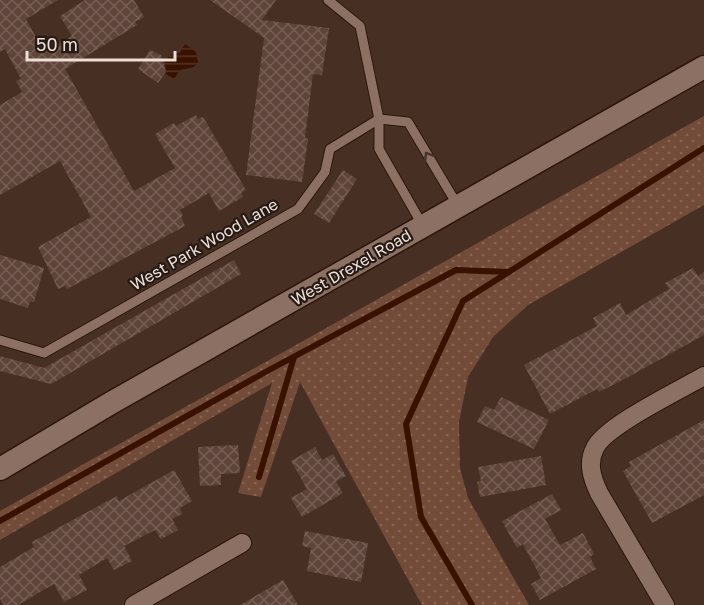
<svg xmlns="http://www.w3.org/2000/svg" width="704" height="605" font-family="'Golos Text',sans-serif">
	<defs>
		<pattern id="park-dots" width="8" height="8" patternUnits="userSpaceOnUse" patternTransform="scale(1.5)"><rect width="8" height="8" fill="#734b39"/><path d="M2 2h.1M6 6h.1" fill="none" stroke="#876455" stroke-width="1.8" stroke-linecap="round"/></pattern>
		<pattern id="water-rules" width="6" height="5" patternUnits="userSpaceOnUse" patternTransform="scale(1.5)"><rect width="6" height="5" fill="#391100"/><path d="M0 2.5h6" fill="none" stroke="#563324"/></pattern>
		<pattern id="building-cross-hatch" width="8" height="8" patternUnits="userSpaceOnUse" patternTransform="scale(1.5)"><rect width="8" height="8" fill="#5e4439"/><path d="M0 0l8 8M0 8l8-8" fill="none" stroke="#755f55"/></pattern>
	</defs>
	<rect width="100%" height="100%" fill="#472f23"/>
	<path fill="url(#park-dots)" d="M704,116V205L528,305L493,337L468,377L459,422L460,468L468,498L529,605H422L300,382L261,497L238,493L272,383L0,540V511Z"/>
	<path fill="url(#water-rules)" d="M185,44L196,52L198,62L194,67L180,70L174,79L166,74L165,62L170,55L180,53Z"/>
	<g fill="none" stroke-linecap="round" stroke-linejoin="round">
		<g stroke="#391100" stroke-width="6">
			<path d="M259,477L294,357"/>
			<path d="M0,521L269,370L456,270L508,272"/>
			<path d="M472,605L421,517L406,424L463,301L704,148"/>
		</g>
	</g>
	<g fill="url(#building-cross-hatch)">
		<path d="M0,0H58L26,19L44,52L72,36L60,16L85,0H134L144,17L135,22L137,25L65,69L134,191L175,168L155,134L174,123L176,126L196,115L198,119L203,117L229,161L246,190L241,193L243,197L219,211L209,193L180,210L183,216L181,217L185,226L67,289L65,286L58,289L38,247L91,217L60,161L0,195V105L22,92L16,81L21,79L5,49L0,52Z"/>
		<path d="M210,0H276L262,20L329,28L322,75L313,74L305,138L308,139L302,182L246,175L264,38Z"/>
		<path d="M150,50L161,55L166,72L158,83L138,69Z"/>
		<path d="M343,170L357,179L329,223L314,214Z"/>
		<path d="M0,255L44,268L34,302L30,301L28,308L0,299Z"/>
		<path d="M234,260L241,274L51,384L0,371V356L44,368Z"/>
		<path d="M693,268L698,276L704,272V335L632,375L599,392L597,389L550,414L524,365L597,326L593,318L620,303L626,315L669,289L665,283Z"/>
		<path d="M501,397L549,420L534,449L477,422L485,406L494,410Z"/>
		<path d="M704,420V495L652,523L623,471L631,466L629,462Z"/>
		<path d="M238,445L240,473L221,474V485L200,486L198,447Z"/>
		<path d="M315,447L322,460L333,454L346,476L336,481L343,493L302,517L291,498L307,489L291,461Z"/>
		<path d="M541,456L546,485L480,497L477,482L481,481L478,467Z"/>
		<path d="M174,470L192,501L180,508L182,514L172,519L178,530L161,539L155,530L124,546L132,561L114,570L107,558L79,575L87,590L64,602L54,584L18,605H4L0,599V567L34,547L32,542L117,496L119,501Z"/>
		<path d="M552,494L561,510L545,519L560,545L583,533L594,554L590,557L596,569L540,600L531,584L541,578L523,544L517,548L502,521Z"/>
		<path d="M305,531L368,543L361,582L307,571L311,548L302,546Z"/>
		<path d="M283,580L298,605H240Z"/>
	</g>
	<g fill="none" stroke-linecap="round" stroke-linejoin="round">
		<defs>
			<g id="service">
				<path d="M328,0L360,26L379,119V149L423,226"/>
				<path d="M379,119L408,122L458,206"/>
				<path d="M0,340L44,353L298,209L325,172L330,149L379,119"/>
			</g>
			<g id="minor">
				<path d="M134,605L242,543"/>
				<path d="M665,605L599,493C592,478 587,463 595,448C605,426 680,390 704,376"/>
			</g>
			<path id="tertiary" d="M0,469L111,403L704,67"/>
		</defs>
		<use href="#service" stroke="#2c160c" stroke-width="11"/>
		<use href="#minor" stroke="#2c160c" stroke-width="20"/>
		<use href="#tertiary" stroke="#2c160c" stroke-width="25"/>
		<use href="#service" stroke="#8c7063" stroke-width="9"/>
		<use href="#minor" stroke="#8c7063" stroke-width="18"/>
		<use href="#tertiary" stroke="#8c7063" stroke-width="22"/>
	</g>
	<defs><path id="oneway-chevron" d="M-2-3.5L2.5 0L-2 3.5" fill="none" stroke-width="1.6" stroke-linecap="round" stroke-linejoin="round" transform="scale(1.5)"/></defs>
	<use stroke="#44342c" href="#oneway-chevron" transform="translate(428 156) rotate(-121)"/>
	<g text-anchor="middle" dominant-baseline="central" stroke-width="4.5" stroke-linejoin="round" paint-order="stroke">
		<g font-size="16" fill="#eeded6" stroke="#251a15">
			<text transform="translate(204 244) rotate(-30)">West Park Wood Lane</text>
			<text transform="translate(351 267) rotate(-30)">West Drexel Road</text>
		</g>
	</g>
	<path d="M27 51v9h148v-9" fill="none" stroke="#eeded6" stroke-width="3"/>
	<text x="36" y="51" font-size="18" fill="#eeded6" stroke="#251a15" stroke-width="4.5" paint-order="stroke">50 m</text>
</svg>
